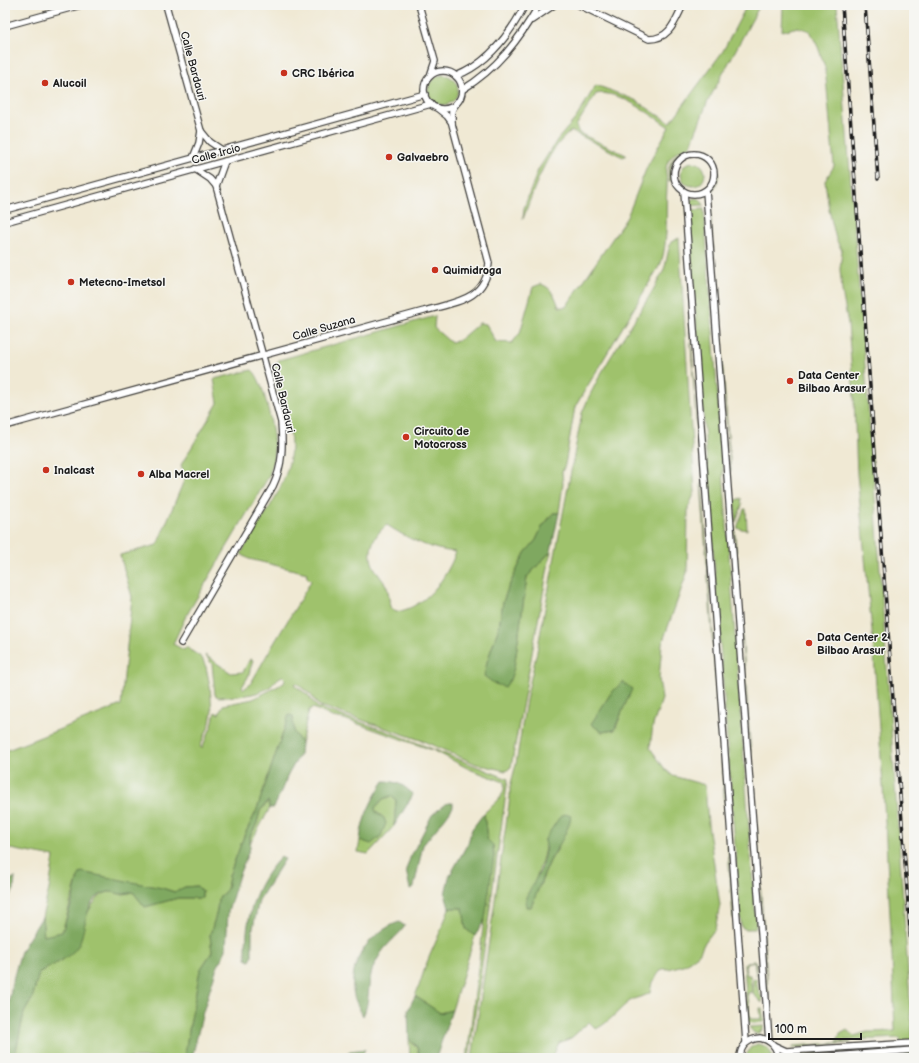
<svg xmlns="http://www.w3.org/2000/svg" width="919" height="1063" font-family="'Balsamiq Sans',sans-serif">
	<rect width="100%" height="100%" fill="#f6f6f2"/>
	<filter id="ink" filterUnits="userSpaceOnUse"><feTurbulence type="fractalNoise" baseFrequency=".025" numOctaves="2"/><feDisplacementMap in="SourceGraphic" scale="8" xChannelSelector="R" yChannelSelector="G"/><feConvolveMatrix kernelMatrix="1 2 1 2 8 2 1 2 1" color-interpolation-filters="sRGB"/></filter>
	<filter id="wash" filterUnits="userSpaceOnUse"><feTurbulence type="fractalNoise" baseFrequency=".012" numOctaves="4" result="noise"/><feDisplacementMap in="SourceGraphic" scale="16" xChannelSelector="R" yChannelSelector="G"/><feGaussianBlur stdDeviation="0.9" result="paint"/><feColorMatrix in="noise" values="0 0 0 0 0 0 0 0 0 0 0 0 0 0 0 0 0 1.4 0 .05"/><feComposite in="paint" operator="in"/></filter>
	<g filter="url(#wash)">
		<rect width="100%" height="100%" fill="#f0e9d4"/>
		<g fill="#9fc26c" stroke="#5e6f44" fill-rule="evenodd">
			<path d="M747,5H760L707,103L690,147C679,149 668,156 666,168C665,175 668,181 667,187C665,212 669,239 661,263L575,407L565,465L562,472L563,484L559,513H553L542,527L536,540L525,553L508,588L503,602L499,627L487,662L514,668L527,577L551,551L511,767L506,771L476,764L423,741L318,705L311,695L296,683L294,685L308,695L317,707L395,734L508,779L469,1058H467L488,887L494,856L493,845L487,839L484,813C494,804 506,797 504,782L469,769L435,751L344,719L332,717L313,708L309,710L301,743L294,732L293,716L289,715L256,812L244,836L229,876L227,889L218,899L217,911L210,935L212,952L200,970L184,1058H19L15,1056L24,1013L32,999L39,973C44,970 60,962 63,959C77,944 88,895 109,892C113,891 117,894 121,894C125,894 129,893 133,892L145,907L178,898H202V891L197,886L185,887L175,892L162,888L78,877L62,932L44,937L42,917L49,889L54,857L5,848V751L121,705L132,597L120,555L157,545L185,478L181,465L218,403L214,379L247,371L252,370C264,379 275,436 274,451C274,459 271,468 269,476L185,618L173,644L184,650L186,647L202,658L206,667L210,686L212,711L210,723L200,747L202,748L212,725L215,712L219,714L223,705L253,699L284,683L285,678L283,676C277,678 275,682 271,686C256,697 235,696 218,697L215,695L212,664L205,655L231,673L243,672L250,659L253,660L248,677L242,687L244,689L251,683C270,648 292,615 311,581L306,576L307,573L249,559L241,554C259,520 291,485 291,445C291,420 278,398 275,374C274,368 276,364 279,360L435,316L434,328L450,342L458,341L479,323L486,324L496,342L512,343L520,333L533,287L541,284C552,288 555,296 559,307H566L627,217L647,167L669,127C651,115 618,89 596,94L576,126L579,133L626,155L623,157L571,131C545,152 534,190 523,219L524,208L538,170L557,140L576,118L596,85L635,100L670,123L723,51ZM387,525C408,539 431,550 456,552C446,579 426,607 396,612L390,607C389,600 389,591 386,585C382,579 377,573 374,567C366,552 374,534 387,525Z"/>
			<path d="M783,5H837L873,469L914,1058H878L902,1055L900,1038L837,1041L840,1034L847,1030L854,1036L867,1032L895,1031L891,933L883,786L873,642L857,474L854,398L848,324L842,291L840,269L842,251L836,239L829,210L825,181L834,166L825,67L818,47L810,31L798,27L782,31Z"/>
			<circle cx="443" cy="90" r="15"/>
			<path d="M689,149C713,146 727,171 713,190L712,189C740,148 661,132 671,181H669C666,165 673,153 689,149Z"/>
			<circle cx="693" cy="174" r="12"/>
			<path d="M694,198L700,199L704,205L688,206L690,201Z"/>
			<path d="M704,209L756,925L755,929H745L741,927L688,210Z"/>
			<path d="M710,209L731,472H730Z"/>
			<path d="M679,238L695,492L688,508L687,573L662,644L659,679L662,699L653,725L650,748L665,769L673,776L705,785L708,824L720,905L715,929L705,942L699,954L686,964L669,969H662L652,982L650,993C644,997 636,997 630,1001C618,1010 610,1022 596,1029L589,1022L571,1038L559,1043L554,1054V1058H472L510,797V787L516,764L526,700L537,651L582,413C602,362 638,320 663,272C667,263 667,252 671,242ZM631,689L615,730L602,732L592,724L611,693ZM545,839L559,847L550,861L531,907C533,899 533,890 535,882C539,867 546,855 545,839Z"/>
			<path d="M689,316H690L698,447Z"/>
			<path d="M701,483H702L734,918H733Z"/>
			<path d="M741,498L742,505L736,522L735,505L736,500Z"/>
			<path d="M732,507H733L770,1020Z"/>
			<path d="M744,509H746L747,530L737,528Z"/>
			<path d="M391,796L396,800L394,826L368,854L358,852L360,840L371,843L384,818L376,812L375,808L383,799Z"/>
			<path d="M269,801L270,808L250,844V837L257,823L260,811Z"/>
			<path d="M449,908H463L466,929L475,936L452,1010L440,1013L415,996C421,983 424,968 430,955C437,939 444,924 449,908Z"/>
			<path d="M754,961L756,963V975L754,962H747L745,967L747,975H750L752,992L748,993L750,1019H761L760,1008H762L764,1022L748,1023L744,964L746,962Z"/>
			<path d="M756,978L759,993L762,997V1003L753,994V979Z"/>
			<path d="M764,1026L763,1029L758,1034L754,1033L749,1027Z"/>
			<path d="M409,1039L417,1048L420,1058H410Z"/>
			<path d="M851,1042V1043L793,1048V1046Z"/>
			<path d="M757,1044C766,1045 771,1049 772,1058H745L750,1048Z"/>
			<path d="M857,1049V1051L794,1056L793,1054Z"/>
		</g>
		<g fill="#7fa860" stroke="#4e623e">
			<path d="M554,513H559L551,551L527,577L514,668L510,680L505,687L495,684L484,676L487,662L499,627L503,602L508,588L525,553L536,540L542,527Z"/>
			<path d="M623,682L632,689L614,730L602,732L591,724L611,693Z"/>
			<path d="M289,715L293,716L294,732L301,743L300,754L288,775L274,808H270L268,801L260,811L257,823L250,837V848L239,875L228,912L226,950L216,970L203,1012L192,1058H184L200,970L212,952L210,935L217,911L218,899L227,889L229,876L244,836L256,812Z"/>
			<path d="M384,781C396,781 405,785 413,795L394,826L396,800L391,796L383,799L375,808L376,812L384,818L386,823L381,836L371,844L360,840C362,818 372,799 384,781Z"/>
			<path d="M453,802V807L446,817L423,845L414,887L410,889L406,870L410,858L432,815L445,804Z"/>
			<path d="M484,813L487,839L493,845L494,856L485,919L475,936L466,929L463,908H449L445,894L449,877L468,843L472,829Z"/>
			<path d="M565,814L571,816C568,833 558,846 550,861C542,876 538,892 531,907H526V897L541,869L546,847L545,839L559,818Z"/>
			<path d="M281,857L285,859L259,900L252,933V956L250,961L246,959C245,921 253,885 281,857Z"/>
			<path d="M81,872L162,888L174,892L185,887L197,886L202,891V898H178L145,907L133,892C129,893 125,894 121,894C117,894 112,891 108,892C84,897 87,927 79,944C72,958 51,965 39,973L32,999L24,1013L15,1055L19,1058H5V1020L14,976L21,951L42,917L44,936L62,932L72,902L78,877Z"/>
			<path d="M15,877L14,890L10,896L5,889V883Z"/>
			<path d="M399,922L405,926C399,935 391,940 384,949C380,954 376,962 373,968C367,983 370,1004 363,1016C360,1010 356,1003 354,996C347,962 369,933 399,922Z"/>
			<path d="M415,996L440,1013L452,1010L436,1058H420L417,1047L409,1039L408,1010Z"/>
			<path d="M365,1049L361,1058H340L350,1051Z"/>
		</g>
	</g>
	<g filter="url(#ink)">
		<g fill="none" stroke-linecap="round" stroke-linejoin="round">
			<defs>
				<g id="street">
					<path d="M166,5L201,131L210,142L222,150"/>
					<path d="M419,5L435,61L430,76"/>
					<path d="M579,5L649,39C670,39 675,21 683,5"/>
					<path d="M532,20L554,5"/>
					<path d="M5,26L81,5"/>
					<circle cx="443" cy="90" r="19"/>
					<path d="M456,76C487,64 510,34 525,5"/>
					<path d="M462,90C497,69 519,40 539,5"/>
					<path d="M437,108L447,116L452,123"/>
					<circle cx="694" cy="174" r="20"/>
					<path d="M193,158L199,143L201,131"/>
					<path d="M195,169L210,179L216,186"/>
					<path d="M706,191L769,1041"/>
					<path d="M684,192L746,1042"/>
					<path d="M5,210L425,94"/>
					<path d="M5,222L431,104"/>
					<path d="M5,426L424,311C454,302 486,301 489,263L452,124V110L457,102"/>
					<path d="M181,643L273,486C283,465 283,444 281,422L216,186L225,161"/>
					<path d="M775,1046L786,1051L914,1043"/>
					<path d="M740,1058C740,1046 748,1039 760,1038C771,1040 777,1047 778,1058"/>
					<path d="M808,1058L914,1050"/>
				</g>
			</defs>
			<use href="#street" stroke="#3c3b38" stroke-width="8"/>
			<use href="#street" stroke="#fff" stroke-width="5.5"/>
			<defs>
				<g id="rail">
					<path d="M842,5L914,985"/>
					<path d="M865,5L878,179"/>
				</g>
			</defs>
			<use href="#rail" stroke="#1c1c1c" stroke-width="3.5"/>
			<use href="#rail" stroke="#f6f6f2" stroke-width="2" stroke-dasharray="6" stroke-linecap="butt"/>
		</g>
	</g>
	<g fill="#c8321e" stroke="#f6f6f2" stroke-width="1.5">
		<circle cx="284" cy="73" r="4"/>
		<circle cx="45" cy="83" r="4"/>
		<circle cx="389" cy="157" r="4"/>
		<circle cx="435" cy="270" r="4"/>
		<circle cx="71" cy="282" r="4"/>
		<circle cx="790" cy="381" r="4"/>
		<circle cx="406" cy="437" r="4"/>
		<circle cx="46" cy="470" r="4"/>
		<circle cx="141" cy="474" r="4"/>
		<circle cx="809" cy="643" r="4"/>
	</g>
	<g text-anchor="middle" dominant-baseline="central" stroke-width="3" stroke-linejoin="round" paint-order="stroke">
		<g font-size="11" fill="#1c1c1c" stroke="#f6f6f2">
			<text transform="translate(193 66) rotate(75)">Calle Bardauri</text>
			<text transform="translate(216 154) rotate(-15)">Calle Ircio</text>
			<text transform="translate(324 328) rotate(-16)">Calle Suzana</text>
			<text transform="translate(283 398) rotate(77)">Calle Bardauri</text>
		</g>
		<g font-size="11" font-weight="bold" fill="#1c1c1c" stroke="#f6f6f2" text-anchor="start">
			<text x="292" y="73">CRC Ibérica</text>
			<text x="53" y="83">Alucoil</text>
			<text x="397" y="157">Galvaebro</text>
			<text x="443" y="270">Quimidroga</text>
			<text x="79" y="282">Metecno-Imetsol</text>
			<text x="798" y="375">Data Center<tspan x="798" dy="13">Bilbao Arasur</tspan></text>
			<text x="414" y="431">Circuito de<tspan x="414" dy="13">Motocross</tspan></text>
			<text x="54" y="470">Inalcast</text>
			<text x="149" y="474">Alba Macrel</text>
			<text x="817" y="637">Data Center 2<tspan x="817" dy="13">Bilbao Arasur</tspan></text>
		</g>
	</g>
	<rect width="919" height="1063" fill="none" stroke="#f6f6f2" stroke-width="20"/>
	<path d="M769 1033v6h92v-6" fill="none" stroke="#1c1c1c" stroke-width="2"/>
	<text x="775" y="1033" font-size="12" fill="#1c1c1c" stroke="#f6f6f2" stroke-width="3" paint-order="stroke">100 m</text>
</svg>
